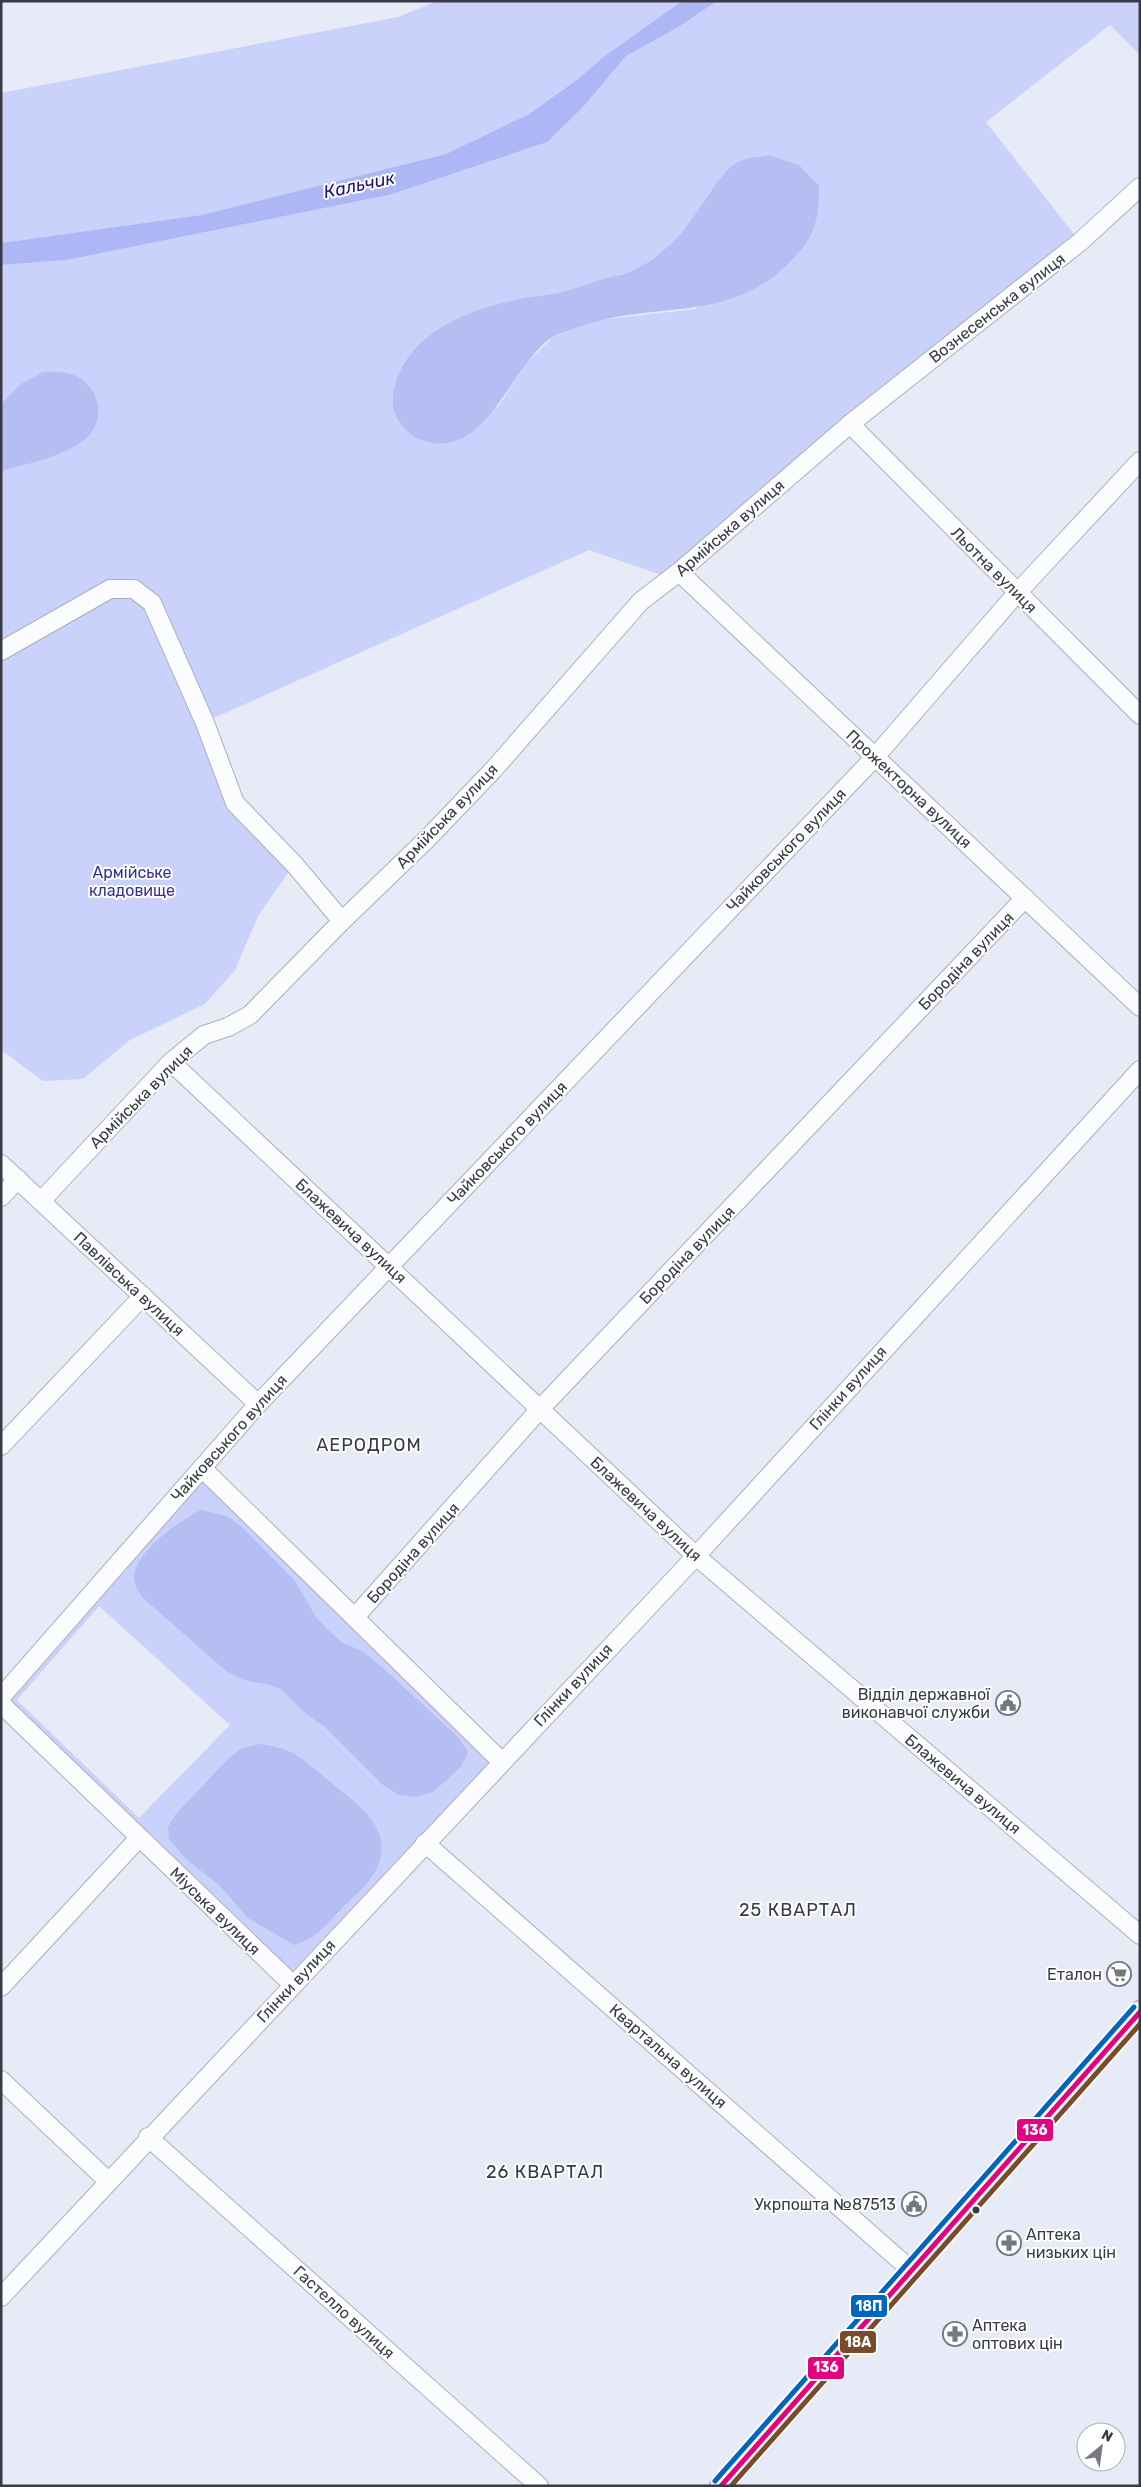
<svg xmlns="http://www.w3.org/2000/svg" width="1141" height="2487" font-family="Rubik,sans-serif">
	<rect width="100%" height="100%" fill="#e7eaf7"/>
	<g fill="#cad1fa" fill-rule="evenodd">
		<path d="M437,1H682L602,58L578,79L529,114L446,154L201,215L1,243V93L398,17Z"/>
		<path d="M717,1H1140V55L1110,25L986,122L1080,242L670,578L589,550L205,722L235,803L294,864L258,916L235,970L205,1004L130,1040L83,1079L43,1081L1,1050V471L65,452L19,385L1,404V265L67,260L389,195L584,106L626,56L677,28ZM769,155L799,165L696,309L598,320L554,336L527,363L497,408L476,311L511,301L558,293L636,270L668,248L693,219L712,189L739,161Z"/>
		<path d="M202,1475L495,1762L292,1978L4,1701ZM99,1606L230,1725L139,1818L17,1700Z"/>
	</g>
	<g fill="#b6bdf2">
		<path d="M769,155L799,165L819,186C819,224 814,238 787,265C725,325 651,300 579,327C571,330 562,332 554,336C511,362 485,467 419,439C404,433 391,414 393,397C400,339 460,312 511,301C526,297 542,296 558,293C573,289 588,284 603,279C615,276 628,274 638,268C660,256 678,239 692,219C705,202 720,172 738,162C746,157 760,157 769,155Z"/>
		<path d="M43,372C52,372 65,371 74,375C100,386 108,421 84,440C61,458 29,463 1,471V404L19,385Z"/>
		<path d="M201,1510L227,1516L243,1528L295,1581L316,1617L326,1628L343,1643L362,1651L382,1667L460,1739L468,1752L461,1767L433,1792L416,1797L399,1795L383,1785L324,1726L306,1714L282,1690L271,1685L244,1680L226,1671L143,1598C139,1592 134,1585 134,1577C135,1552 180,1520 201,1510Z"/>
		<path d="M260,1744C272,1746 285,1748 296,1755C310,1764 322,1775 335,1786C354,1801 387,1824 381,1855C377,1877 360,1891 344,1906C328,1923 317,1938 294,1945L248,1918L219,1885L186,1859L169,1839L168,1827L175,1815L229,1758L242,1748Z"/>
	</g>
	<path fill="#adb7f6" d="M682,1H717L677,28L626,56L584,106L547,142L389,195L67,260L1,265V243L201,215L446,154L529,114L578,79L602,58Z"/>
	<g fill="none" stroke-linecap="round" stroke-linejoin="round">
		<defs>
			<g id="minor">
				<path d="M850,424L1140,715"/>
				<path d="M679,572L1140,1007"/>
				<path d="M1,651L110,589H134L152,603L205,723L235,803L294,864L342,921"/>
				<path d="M171,1062L696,1556L1140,1935"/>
				<path d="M1,1164L258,1404"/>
				<path d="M1,1197L18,1179"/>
				<path d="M41,1201L171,1062L204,1035L228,1027L250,1015L342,921L427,839L494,769L641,601L679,572L850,424L1080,242L1140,187"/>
				<path d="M1,1446L143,1296"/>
				<path d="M202,1468L501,1761"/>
				<path d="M355,1617L540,1409L1025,898"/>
				<path d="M1,1697L258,1404L875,757L1017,593L1140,461"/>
				<path d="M1,1704L292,1984"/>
				<path d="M425,1843L911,2270"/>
				<path d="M1,1987L139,1838"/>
				<path d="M1,2080L108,2181"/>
				<path d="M148,2137L539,2486"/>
				<path d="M1,2297L696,1556L1140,1070"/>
			</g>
			<path id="tertiary" d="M721,2486L1140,2012"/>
		</defs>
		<use href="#minor" stroke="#acafb9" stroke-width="20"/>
		<use href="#tertiary" stroke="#acafb9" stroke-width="24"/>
		<use href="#minor" stroke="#fbfcfe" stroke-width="18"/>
		<use href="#tertiary" stroke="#fbfcfe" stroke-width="21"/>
		<defs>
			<path id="bus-1" d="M721,2486L1140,2012"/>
			<path id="bus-2" d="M731,2486L1140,2024"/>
			<path id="bus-3" d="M715,2481L1134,2007"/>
		</defs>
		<use href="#bus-1" stroke="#fff" stroke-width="9"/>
		<use href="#bus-2" stroke="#fff" stroke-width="9"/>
		<use href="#bus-3" stroke="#fff" stroke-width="9"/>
		<use href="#bus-1" stroke="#e5007d" stroke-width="5"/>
		<use href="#bus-2" stroke="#7a4b2a" stroke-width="5"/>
		<use href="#bus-3" stroke="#0065bd" stroke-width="5"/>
	</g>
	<defs>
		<symbol id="civic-ring" viewBox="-11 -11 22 22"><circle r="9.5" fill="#fff" stroke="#757883" stroke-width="1.5"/><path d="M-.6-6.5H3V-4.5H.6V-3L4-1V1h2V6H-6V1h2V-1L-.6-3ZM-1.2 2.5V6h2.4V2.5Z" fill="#757883"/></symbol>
		<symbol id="supermarket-ring" viewBox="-11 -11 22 22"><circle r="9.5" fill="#fff" stroke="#757883" stroke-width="1.5"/><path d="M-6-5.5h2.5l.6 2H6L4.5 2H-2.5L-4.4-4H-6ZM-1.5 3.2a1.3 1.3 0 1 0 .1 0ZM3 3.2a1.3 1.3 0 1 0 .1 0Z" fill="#757883"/></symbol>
		<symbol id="pharmacy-ring" viewBox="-11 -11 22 22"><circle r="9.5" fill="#fff" stroke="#757883" stroke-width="1.5"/><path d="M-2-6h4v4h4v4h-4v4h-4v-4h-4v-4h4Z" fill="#757883"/></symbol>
	</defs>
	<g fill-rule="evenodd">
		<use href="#civic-ring" x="994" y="1689" width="28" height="28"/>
		<use href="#supermarket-ring" x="1105" y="1960" width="28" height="28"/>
		<use href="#civic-ring" x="900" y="2190" width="28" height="28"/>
		<use href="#pharmacy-ring" x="995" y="2229" width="28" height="28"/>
		<use href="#pharmacy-ring" x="941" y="2320" width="28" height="28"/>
	</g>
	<circle fill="#383a45" stroke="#fff" stroke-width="2" cx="976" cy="2210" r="4.5"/>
	<g text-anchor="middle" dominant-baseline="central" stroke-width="4" stroke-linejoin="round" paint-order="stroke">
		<g font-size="16" fill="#383a45" stroke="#fff">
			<text transform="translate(997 308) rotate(-38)">Вознесенська вулиця</text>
			<text transform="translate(730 528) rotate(-41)">Армійська вулиця</text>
			<text transform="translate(994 570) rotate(45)">Льотна вулиця</text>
			<text transform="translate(909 789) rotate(43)">Прожекторна вулиця</text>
			<text transform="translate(447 816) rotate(-46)">Армійська вулиця</text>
			<text transform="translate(786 850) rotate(-46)">Чайковського вулиця</text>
			<text transform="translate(966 961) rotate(-46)">Бородіна вулиця</text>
			<text transform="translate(141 1097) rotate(-45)">Армійська вулиця</text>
			<text transform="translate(507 1143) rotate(-46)">Чайковського вулиця</text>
			<text transform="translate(351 1231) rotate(43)">Блажевича вулиця</text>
			<text transform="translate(687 1255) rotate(-46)">Бородіна вулиця</text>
			<text transform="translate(129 1284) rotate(43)">Павлівська вулиця</text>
			<text transform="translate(848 1388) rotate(-48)">Глінки вулиця</text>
			<text transform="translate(229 1438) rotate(-48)">Чайковського вулиця</text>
			<text transform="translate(646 1509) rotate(43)">Блажевича вулиця</text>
			<text transform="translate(413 1553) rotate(-48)">Бородіна вулиця</text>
			<text transform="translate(573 1685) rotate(-47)">Глінки вулиця</text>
			<text transform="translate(963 1784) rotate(40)">Блажевича вулиця</text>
			<text transform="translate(215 1911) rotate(44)">Міуська вулиця</text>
			<text transform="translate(296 1981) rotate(-47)">Глінки вулиця</text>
			<text transform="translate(668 2056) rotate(41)">Квартальна вулиця</text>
			<text transform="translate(344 2312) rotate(42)">Гастелло вулиця</text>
		</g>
		<g font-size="16" fill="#333292" stroke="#fff">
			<text x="132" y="872">Армійське<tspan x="132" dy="18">кладовище</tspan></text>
		</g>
		<g font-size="16" fill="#383a45" stroke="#fff" text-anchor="end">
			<text x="990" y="1694">Відділ державної<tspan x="990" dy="18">виконавчої служби</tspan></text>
			<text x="1102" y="1974">Еталон</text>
			<text x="896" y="2204">Укрпошта №87513</text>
			<text x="1026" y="2234" text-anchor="start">Аптека<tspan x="1026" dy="18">низьких цін</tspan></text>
			<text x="972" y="2325" text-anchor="start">Аптека<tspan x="972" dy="18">оптових цін</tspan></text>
		</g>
		<g font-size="18" font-style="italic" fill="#1f1374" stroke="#fff">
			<text transform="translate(359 185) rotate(-12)">Кальчик</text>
		</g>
		<g font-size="18" letter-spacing="1" fill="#383a45" stroke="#fff">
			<text x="369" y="1445">АЕРОДРОМ</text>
			<text x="798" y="1910">25 КВАРТАЛ</text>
			<text x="545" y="2172">26 КВАРТАЛ</text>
		</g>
	</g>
	<g stroke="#fff" stroke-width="2">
		<rect x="1016" y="2118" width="38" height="24" rx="5" fill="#e5007d"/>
		<rect x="850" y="2294" width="38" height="24" rx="5" fill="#0065bd"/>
		<rect x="839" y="2330" width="38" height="24" rx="5" fill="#7a4b2a"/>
		<rect x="807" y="2356" width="38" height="24" rx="5" fill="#e5007d"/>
	</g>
	<g font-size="14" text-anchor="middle" font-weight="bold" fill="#fff">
		<text x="1035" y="2135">136</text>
		<text x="869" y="2311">18П</text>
		<text x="858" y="2347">18А</text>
		<text x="826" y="2372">136</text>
	</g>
	<rect width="1141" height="2487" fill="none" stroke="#383a45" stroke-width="5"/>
	<g transform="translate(1101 2447) rotate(29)"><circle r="24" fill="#ffffff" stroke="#afb0b5"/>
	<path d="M0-4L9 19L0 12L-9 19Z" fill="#757883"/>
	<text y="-8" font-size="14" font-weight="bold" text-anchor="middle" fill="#383a45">N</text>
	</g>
</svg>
